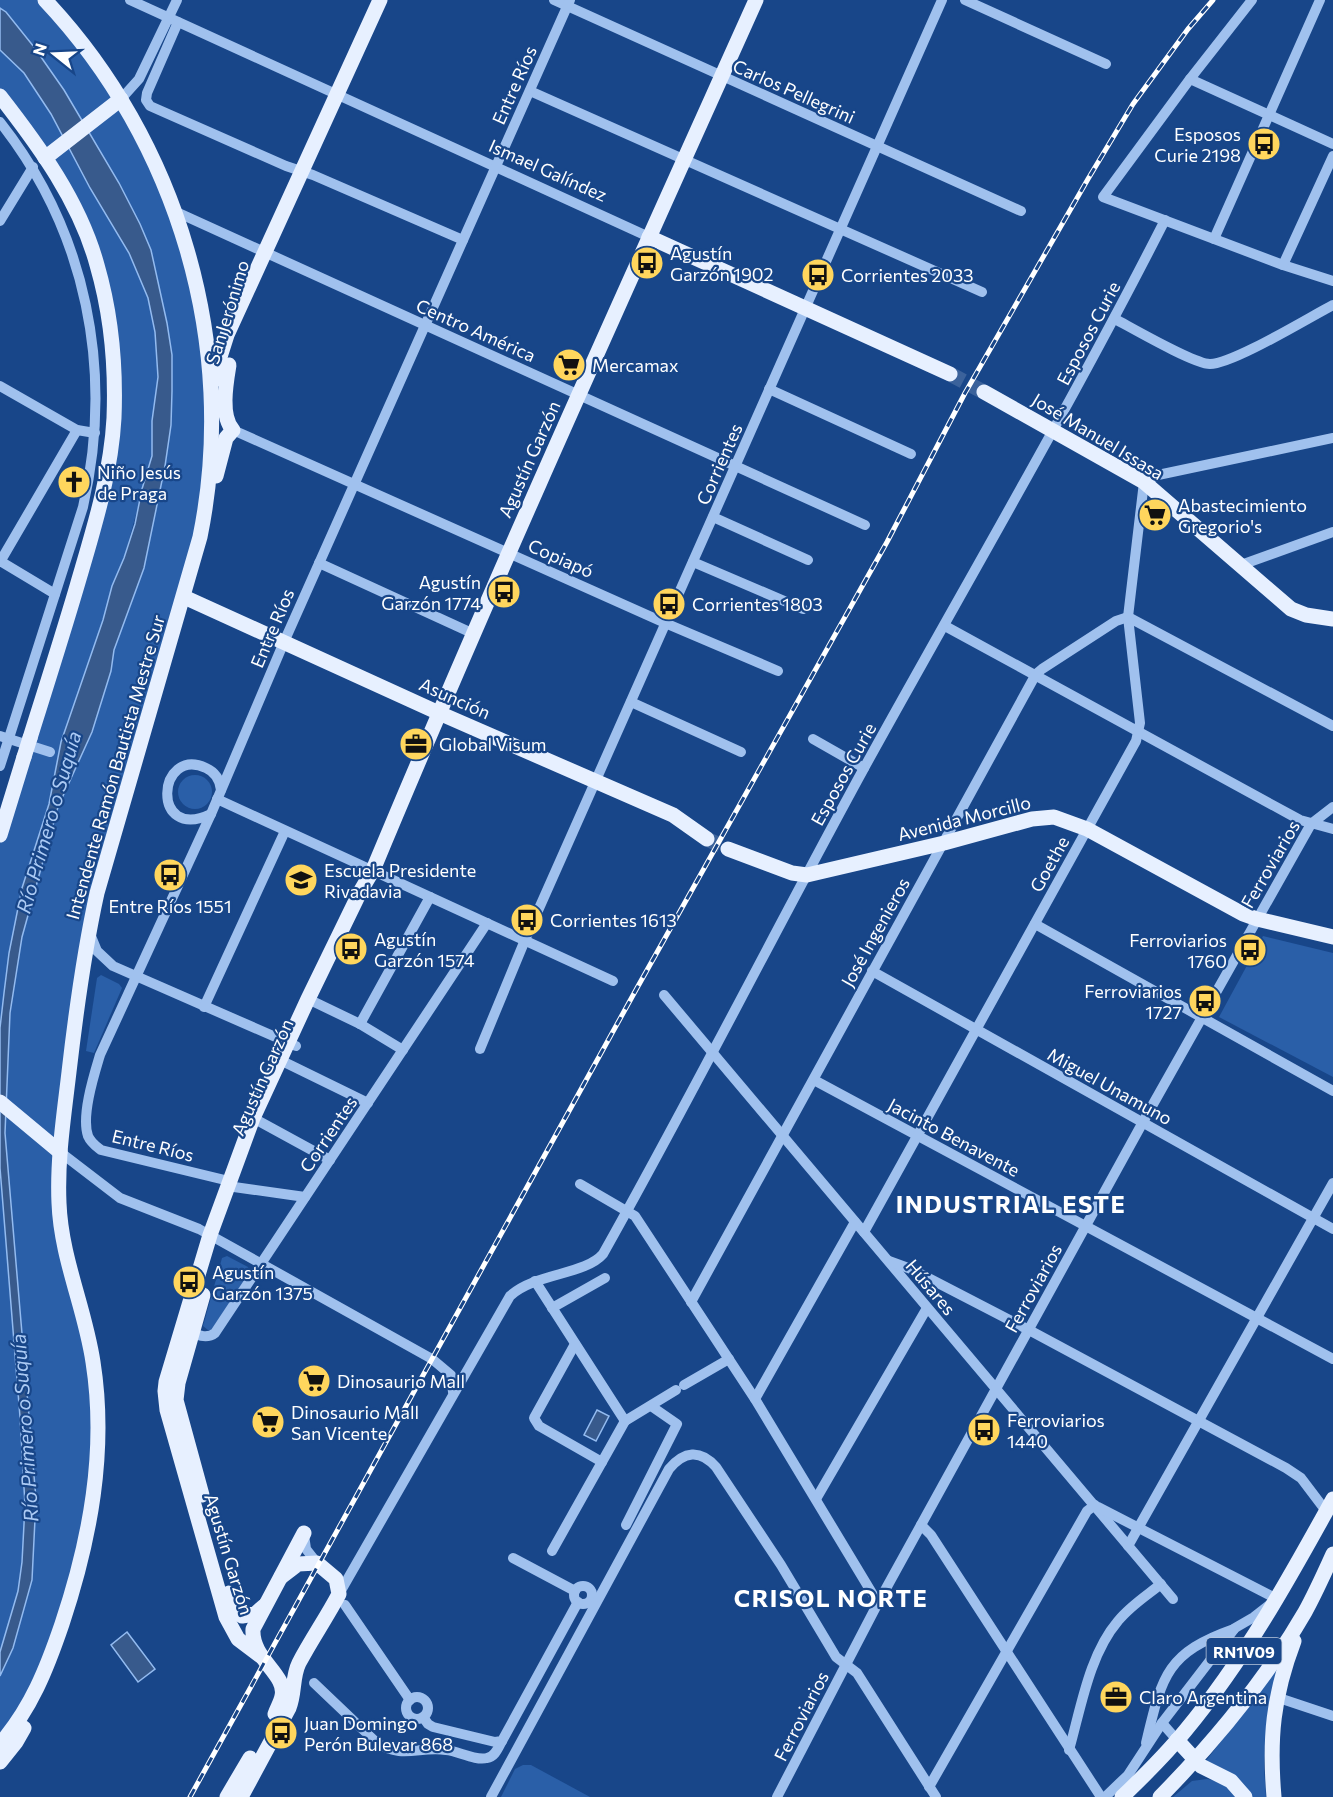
<svg xmlns="http://www.w3.org/2000/svg" width="1333" height="1797" font-family="Commissioner,sans-serif">
	<rect width="100%" height="100%" fill="#184689"/>
	<g fill="#2a5fa8">
		<path d="M0,0H45L147,145L205,326L208,485L97,893L59,1180L83,1318L98,1455L52,1652L0,1744V1676L13,1648L32,1580L36,1499L5,1133L10,1013L22,937L58,807L92,732L111,671L114,650L144,568L165,466L171,425L172,391V355L167,323L151,250L140,224L119,183L100,151L6,12L0,8Z"/>
		<path d="M0,50L24,73L51,114L90,188L129,253L148,298L155,332L158,377L152,421V456L124,558L112,586L103,620L61,742L49,804L22,888L9,953L0,1028V835L104,487L111,346L86,234L0,96Z"/>
		<circle cx="195" cy="792" r="17"/>
		<path d="M1263,936L1333,953V1077L1219,1017Z"/>
		<path d="M101,975L119,984L122,988L94,1053L86,1051L97,978Z"/>
		<path d="M0,1168L20,1417L25,1505L22,1562L18,1591L0,1652Z"/>
		<path d="M227,1256L248,1267L250,1273L211,1330H208L203,1326L222,1258Z"/>
		<path d="M1283,1655L1265,1737L1264,1768L1266,1797H1252C1240,1773 1227,1773 1205,1762L1236,1722Z"/>
		<path d="M523,1765H531L590,1797H501L515,1769Z"/>
		<path d="M1207,1779L1222,1782L1237,1797H1173L1192,1781Z"/>
	</g>
	<g fill="#385a8c" stroke="#93bbf0" stroke-width="1.5">
		<path d="M0,8L6,12L34,47L64,90L119,183L140,224L151,250L167,323L172,355V391L171,425L165,466L144,568L114,650L111,671L92,732L58,807L22,937L10,1013L5,1133L36,1499L32,1580L13,1648L0,1676V1652L18,1591L22,1562L25,1505L20,1417L0,1168V1028L4,993L9,953L22,888L49,804L61,742L103,620L112,586L124,558L135,524L142,489L152,456V421L158,377L155,332L148,298L129,253L90,188L51,114L24,73L0,50Z"/>
		<path d="M597,1410L609,1416L596,1441L584,1435Z"/>
		<path d="M127,1632L155,1669L138,1682L111,1645Z"/>
	</g>
	<g fill="none" stroke-linecap="round" stroke-linejoin="round">
		<g stroke="#3b629b" stroke-width="15" stroke-dasharray="15 8" stroke-linecap="butt">
			<path d="M950,374L984,392"/>
			<path d="M707,839L728,849"/>
		</g>
		<g stroke="#a0c1ee" stroke-width="10">
			<path d="M130,0L649,237"/>
			<path d="M554,0L1021,211"/>
			<path d="M965,0L1106,64"/>
			<path d="M1252,0L1190,79L1103,197L1283,265L1333,281"/>
			<path d="M178,22L147,93L146,100L150,106L286,166L313,175L463,240"/>
			<path d="M1190,79L1333,144"/>
			<path d="M530,91L982,292"/>
			<path d="M121,99L139,79L177,0"/>
			<path d="M0,122C87,232 114,371 83,507L0,766"/>
			<path d="M172,210L865,525"/>
			<path d="M0,221L33,167"/>
			<path d="M1214,239L1320,0"/>
			<path d="M1283,265L1333,156"/>
			<path d="M1115,319C1132,328 1194,364 1210,364C1233,364 1308,318 1333,305"/>
			<path d="M0,386L77,430L95,433"/>
			<path d="M769,389L911,454"/>
			<path d="M233,430L665,623L778,671"/>
			<path d="M713,517L808,560"/>
			<path d="M0,561L55,594"/>
			<path d="M0,562L77,430"/>
			<path d="M693,562L803,609"/>
			<path d="M319,563L474,634"/>
			<path d="M1241,565L1333,532"/>
			<path d="M945,626L1300,820L1333,829"/>
			<path d="M631,702L741,752"/>
			<path d="M0,736L50,752"/>
			<path d="M813,739L864,768"/>
			<path d="M217,799L613,981"/>
			<path d="M211,814C150,843 157,745 206,768C215,772 220,780 221,790"/>
			<path d="M1035,924L1333,1091"/>
			<path d="M90,934L97,951L113,966L296,1046"/>
			<path d="M872,971L1333,1229"/>
			<path d="M664,995L1173,1599"/>
			<path d="M308,999L360,1024L403,1050"/>
			<path d="M204,1007L285,831"/>
			<path d="M360,1024L430,897"/>
			<path d="M480,1049L525,940L942,0"/>
			<path d="M280,1060L368,1103"/>
			<path d="M814,1080L1333,1359"/>
			<path d="M253,1118L330,1160"/>
			<path d="M60,1152L120,1198L199,1229L432,1359L451,1375L453,1392"/>
			<path d="M229,1181L101,1150C96,1146 91,1143 88,1136C81,1116 94,1075 100,1055L211,814L284,642L570,0"/>
			<path d="M580,1184L635,1216L755,1399L878,1603"/>
			<path d="M227,1186L305,1197"/>
			<path d="M864,1232L1136,741L1140,723L1128,617L1144,482L1158,475L1333,438"/>
			<path d="M889,1261L911,1269L1029,1330L1286,1468L1301,1478L1326,1511"/>
			<path d="M535,1281L625,1421L552,1551"/>
			<path d="M691,1302L1036,674L1042,669L1116,621L1128,617L1333,726"/>
			<path d="M552,1308L605,1278"/>
			<path d="M187,1331C196,1334 206,1340 215,1333L487,923"/>
			<path d="M575,1344L534,1418L539,1426L602,1462"/>
			<path d="M684,1385L729,1359"/>
			<path d="M755,1399L855,1222"/>
			<path d="M625,1421L676,1390"/>
			<path d="M816,1499L927,1308"/>
			<path d="M1098,1507L1277,1599L1254,1617L1235,1628L1162,1723L1128,1775L1105,1797"/>
			<path d="M626,1525L677,1424L651,1406"/>
			<path d="M921,1525L931,1535L1101,1797"/>
			<path d="M304,1535L306,1549L317,1563"/>
			<path d="M1128,1546L1333,1183"/>
			<path d="M513,1558L575,1591"/>
			<circle cx="583" cy="1595" r="9"/>
			<path d="M339,1594L510,1296C535,1273 585,1275 603,1254C693,1094 775,931 863,770C964,587 1070,407 1165,220"/>
			<path d="M345,1605L410,1700"/>
			<path d="M314,1683L377,1743C402,1759 420,1746 446,1750C458,1751 475,1761 487,1758C495,1757 498,1748 502,1741"/>
			<path d="M1276,1697L1333,1716"/>
			<circle cx="417" cy="1708" r="11"/>
			<path d="M423,1717L428,1724L433,1727L495,1742L502,1741L578,1602"/>
			<path d="M1162,1723L1177,1740"/>
			<path d="M1146,1743C1162,1676 1166,1653 1234,1629"/>
			<path d="M1069,1750C1081,1708 1089,1655 1118,1621C1130,1606 1146,1596 1161,1584"/>
			<path d="M929,1787L1087,1511L1095,1505"/>
			<path d="M491,1797L669,1469C684,1451 700,1449 716,1467L781,1565L836,1657L857,1673L936,1797"/>
			<path d="M777,1797L878,1603L1143,1122L1311,824L1333,807"/>
		</g>
		<g stroke="#e7f0ff" stroke-width="15">
			<path d="M0,96C39,146 80,202 97,265C111,313 116,367 114,418C111,475 93,531 77,586C62,637 46,687 30,738"/>
			<path d="M45,158L121,99"/>
			<path d="M649,237L950,374"/>
			<path d="M218,379L220,357L227,335L380,0"/>
			<path d="M984,392L1144,482L1291,609L1306,615L1333,619"/>
			<path d="M216,476L226,438L233,430C220,416 226,383 229,365"/>
			<path d="M184,597L439,713L673,815L707,839"/>
			<path d="M0,835L24,757"/>
			<path d="M728,849L792,873L807,875L944,843L1032,819L1054,817L1087,829L1243,914L1257,919L1333,937"/>
			<path d="M0,1102L60,1152"/>
			<path d="M202,1495L176,1400L178,1383L203,1295"/>
			<path d="M229,1593L233,1609L242,1616L255,1614L264,1606"/>
			<path d="M262,1657L238,1639L226,1617L167,1410L165,1391L166,1382L210,1235L253,1118L308,999L360,892L373,870C495,577 626,289 756,0"/>
			<path d="M275,1714C277,1708 281,1702 282,1696C287,1674 251,1659 253,1629L304,1533"/>
			<path d="M1177,1740L1201,1766L1231,1781L1245,1797"/>
			<path d="M0,1744C31,1709 47,1668 62,1624C90,1540 107,1451 93,1362C85,1308 61,1258 59,1203C57,1159 64,1115 69,1072C76,1011 84,952 97,893L200,537C239,346 178,141 45,0"/>
			<path d="M0,1762L16,1742L24,1728"/>
			<path d="M227,1797L250,1758"/>
			<path d="M241,1797L289,1708C295,1693 292,1677 299,1663C311,1640 327,1617 339,1594L336,1579L317,1563L298,1564L281,1577"/>
			<path d="M1122,1797C1144,1776 1166,1754 1185,1731C1244,1660 1289,1579 1333,1499"/>
			<path d="M1160,1797C1215,1741 1265,1681 1305,1612C1315,1594 1324,1574 1333,1554"/>
			<path d="M1274,1797C1269,1739 1273,1696 1294,1641"/>
		</g>
		<defs>
			<path id="rail" d="M190,1797L637,988L887,542L965,393L1088,179L1133,104L1188,29L1213,0"/>
		</defs>
		<use href="#rail" stroke="#fff" stroke-width="5"/>
		<use href="#rail" stroke="#184689" stroke-width="3" stroke-dasharray="9" stroke-linecap="butt"/>
		<path stroke="#e7f0ff" stroke-width="15" d="M24,757L30,738"/>
	</g>
	<defs>
		<symbol id="bus-disc" viewBox="-11 -11 22 22"><circle r="9.5" fill="#ffd65d" stroke="#184689"/><path d="M-5-6H5V4H4V6H2V4H-2V6H-4V4H-5ZM-3.5-4V0h7V-4ZM-3.5 1.2v1.5H-2V1.2ZM2 1.2v1.5H3.5V1.2Z" fill="#111"/></symbol>
		<symbol id="supermarket-disc" viewBox="-11 -11 22 22"><circle r="9.5" fill="#ffd65d" stroke="#184689"/><path d="M-6-5.5h2.5l.6 2H6L4.5 2H-2.5L-4.4-4H-6ZM-1.5 3.2a1.3 1.3 0 1 0 .1 0ZM3 3.2a1.3 1.3 0 1 0 .1 0Z" fill="#111"/></symbol>
		<symbol id="church-disc" viewBox="-11 -11 22 22"><circle r="9.5" fill="#ffd65d" stroke="#184689"/><path d="M-1.2-6h2.4v3.5h3.3v2.4h-3.3V6h-2.4V-.1h-3.3v-2.4h3.3Z" fill="#111"/></symbol>
		<symbol id="office-disc" viewBox="-11 -11 22 22"><circle r="9.5" fill="#ffd65d" stroke="#184689"/><path d="M-6-3h4V-5.5h4V-3h4V5H-6ZM-1-4.5V-3h2v-1.5ZM-6 0V1H6V0Z" fill="#111"/></symbol>
		<symbol id="school-disc" viewBox="-11 -11 22 22"><circle r="9.5" fill="#ffd65d" stroke="#184689"/><path d="M0-5L7-2L0 1L-7-2ZM-4 1L0 2.5L4 1V4Q0 6-4 4Z" fill="#111"/></symbol>
	</defs>
	<g fill-rule="evenodd">
		<use href="#bus-disc" x="1245" y="125" width="38" height="38"/>
		<use href="#bus-disc" x="628" y="244" width="38" height="38"/>
		<use href="#bus-disc" x="799" y="256" width="38" height="38"/>
		<use href="#supermarket-disc" x="550" y="346" width="38" height="38"/>
		<use href="#church-disc" x="55" y="463" width="38" height="38"/>
		<use href="#supermarket-disc" x="1136" y="496" width="38" height="38"/>
		<use href="#bus-disc" x="485" y="573" width="38" height="38"/>
		<use href="#bus-disc" x="650" y="585" width="38" height="38"/>
		<use href="#office-disc" x="397" y="725" width="38" height="38"/>
		<use href="#bus-disc" x="151" y="856" width="38" height="38"/>
		<use href="#school-disc" x="282" y="861" width="38" height="38"/>
		<use href="#bus-disc" x="508" y="901" width="38" height="38"/>
		<use href="#bus-disc" x="332" y="930" width="38" height="38"/>
		<use href="#bus-disc" x="1231" y="931" width="38" height="38"/>
		<use href="#bus-disc" x="1186" y="982" width="38" height="38"/>
		<use href="#bus-disc" x="170" y="1263" width="38" height="38"/>
		<use href="#supermarket-disc" x="295" y="1362" width="38" height="38"/>
		<use href="#supermarket-disc" x="249" y="1403" width="38" height="38"/>
		<use href="#bus-disc" x="965" y="1411" width="38" height="38"/>
		<use href="#office-disc" x="1097" y="1678" width="38" height="38"/>
		<use href="#bus-disc" x="262" y="1714" width="38" height="38"/>
	</g>
	<g text-anchor="middle" dominant-baseline="central" stroke-width="4.5" stroke-linejoin="round" paint-order="stroke">
		<rect fill="#184689" stroke="#bac8dc" stroke-width="1.5" x="1206.5" y="1638" width="75" height="26" rx="4.5"/>
		<g font-size="16" font-weight="bold" fill="#fff">
			<text x="1244" y="1651">RN1V09</text>
		</g>
		<g font-size="18" fill="#fff" stroke="#184689">
			<text transform="translate(514 85) rotate(-66)">Entre Ríos</text>
			<text transform="translate(794 91) rotate(24)">Carlos Pellegrini</text>
			<text transform="translate(548 170) rotate(24)">Ismael Galíndez</text>
			<text transform="translate(227 312) rotate(-73)">San Jerónimo</text>
			<text transform="translate(476 330) rotate(24)">Centro América</text>
			<text transform="translate(1088 333) rotate(-62)">Esposos Curie</text>
			<text transform="translate(1098 436) rotate(31)">José Manuel Issasa</text>
			<text transform="translate(529 459) rotate(-66)">Agustín Garzón</text>
			<text transform="translate(719 464) rotate(-66)">Corrientes</text>
			<text transform="translate(561 558) rotate(24)">Copiapó</text>
			<text transform="translate(272 628) rotate(-67)">Entre Ríos</text>
			<text transform="translate(455 698) rotate(24)">Asunción</text>
			<text transform="translate(115 767) rotate(-74)">Intendente Ramón Bautista Mestre Sur</text>
			<text transform="translate(843 774) rotate(-61)">Esposos Curie</text>
			<text transform="translate(964 818) rotate(-14)">Avenida Morcillo</text>
			<text transform="translate(1049 864) rotate(-61)">Goethe</text>
			<text transform="translate(1270 864) rotate(-60)">Ferroviarios</text>
			<text transform="translate(875 932) rotate(-61)">José Ingenieros</text>
			<text transform="translate(262 1077) rotate(-66)">Agustín Garzón</text>
			<text transform="translate(1110 1086) rotate(29)">Miguel Unamuno</text>
			<text transform="translate(328 1134) rotate(-56)">Corrientes</text>
			<text transform="translate(954 1137) rotate(28)">Jacinto Benavente</text>
			<text transform="translate(153 1145) rotate(14)">Entre Ríos</text>
			<text transform="translate(931 1287) rotate(50)">Húsares</text>
			<text transform="translate(1033 1288) rotate(-61)">Ferroviarios</text>
			<text transform="translate(229 1554) rotate(73)">Agustín Garzón</text>
			<text transform="translate(801 1716) rotate(-63)">Ferroviarios</text>
		</g>
		<g font-size="18" fill="#fff" stroke="#184689" text-anchor="start">
			<text x="1241" y="134" text-anchor="end">Esposos<tspan x="1241" dy="21">Curie 2198</tspan></text>
			<text x="670" y="253">Agustín<tspan x="670" dy="21">Garzón 1902</tspan></text>
			<text x="841" y="275">Corrientes 2033</text>
			<text x="592" y="365">Mercamax</text>
			<text x="97" y="472">Niño Jesús<tspan x="97" dy="21">de Praga</tspan></text>
			<text x="1178" y="505">Abastecimiento<tspan x="1178" dy="21">Gregorio's</tspan></text>
			<text x="481" y="582" text-anchor="end">Agustín<tspan x="481" dy="21">Garzón 1774</tspan></text>
			<text x="692" y="604">Corrientes 1803</text>
			<text x="439" y="744">Global Visum</text>
			<text x="324" y="870">Escuela Presidente<tspan x="324" dy="21">Rivadavia</tspan></text>
			<text x="170" y="906" text-anchor="middle">Entre Ríos 1551</text>
			<text x="550" y="920">Corrientes 1613</text>
			<text x="374" y="939">Agustín<tspan x="374" dy="21">Garzón 1574</tspan></text>
			<text x="1227" y="940" text-anchor="end">Ferroviarios<tspan x="1227" dy="21">1760</tspan></text>
			<text x="1182" y="991" text-anchor="end">Ferroviarios<tspan x="1182" dy="21">1727</tspan></text>
			<text x="212" y="1272">Agustín<tspan x="212" dy="21">Garzón 1375</tspan></text>
			<text x="337" y="1381">Dinosaurio Mall</text>
			<text x="291" y="1412">Dinosaurio Mall<tspan x="291" dy="21">San Vicente</tspan></text>
			<text x="1007" y="1420">Ferroviarios<tspan x="1007" dy="21">1440</tspan></text>
			<text x="1139" y="1697">Claro Argentina</text>
			<text x="304" y="1723">Juan Domingo<tspan x="304" dy="21">Perón Bulevar 868</tspan></text>
		</g>
		<g font-size="20" font-style="italic" fill="#accbf5" stroke="#184689">
			<text transform="translate(48 822) rotate(-74)">Río Primero o Suquía</text>
			<text transform="translate(24 1428) rotate(-94)">Río Primero o Suquía</text>
		</g>
		<g font-size="24" font-weight="bold" letter-spacing="1.5" fill="#fff" stroke="#184689">
			<text x="1011" y="1203">INDUSTRIAL ESTE</text>
			<text x="831" y="1597">CRISOL NORTE</text>
		</g>
	</g>
	<g transform="translate(54 54) rotate(288)" stroke="#184689" stroke-width="4.5" paint-order="stroke">
	<path d="M0-4.5L10 22L0 15L-10 22Z" fill="#ffffff"/>
	<text y="-9" font-size="16" font-weight="bold" text-anchor="middle" fill="#ffffff">N</text>
	</g>
</svg>
